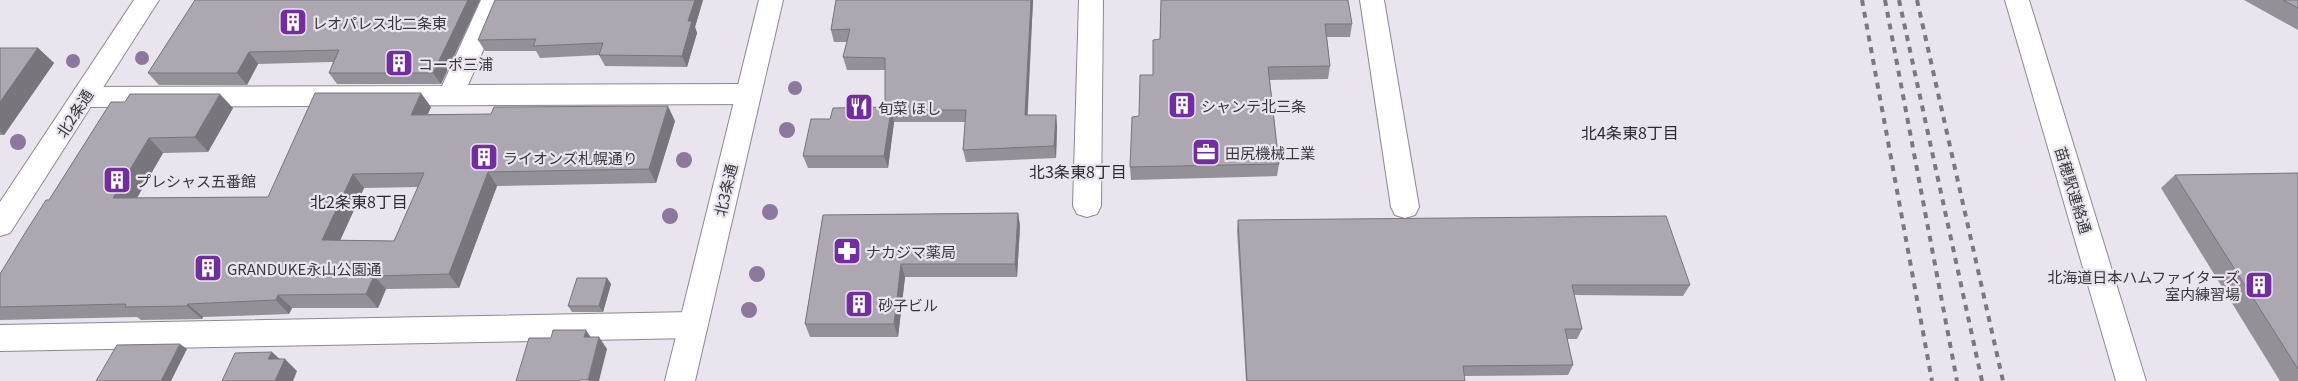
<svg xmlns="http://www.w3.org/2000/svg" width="2298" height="381" font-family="Georgia,'Noto Sans JP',serif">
	<rect width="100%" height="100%" fill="#e9e4ee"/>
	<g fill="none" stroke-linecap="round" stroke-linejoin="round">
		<defs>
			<g id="minor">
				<path d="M481,0H505L468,85L748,84L757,87L761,94L757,101L748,104L84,107L75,104L71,97L75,90L84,87L442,86Z"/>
				<path d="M1079,0H1103L1101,206L1097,214L1087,217L1077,214L1073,206Z"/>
				<path d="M1360,0H1384L1419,207L1415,215L1405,218L1395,215L1391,207Z"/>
				<path d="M693,312L703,316L708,325L703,334L693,338L0,351V325Z"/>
			</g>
			<g id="tertiary">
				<path d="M134,0H159L10,233L0,236V202Z"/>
				<path d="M759,0H783L695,381H665Z"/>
				<path d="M2005,0H2029L2146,381H2116Z"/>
			</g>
		</defs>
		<use href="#minor" stroke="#8d8892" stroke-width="2"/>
		<use href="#tertiary" stroke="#8d8892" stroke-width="2"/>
		<use href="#minor" fill="#fff" fill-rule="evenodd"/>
		<use href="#tertiary" fill="#fff" fill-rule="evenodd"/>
		<g stroke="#7b787f" stroke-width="4" stroke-dasharray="6 6" stroke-linecap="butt">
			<path d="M1862,0L1932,381"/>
			<path d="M1885,0L1957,381"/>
			<path d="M1899,0L1982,381"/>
			<path d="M1917,0L2003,381"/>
		</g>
	</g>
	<g fill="#8c789c">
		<circle cx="142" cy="58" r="7"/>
		<circle cx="73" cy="61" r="7"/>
		<circle cx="795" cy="88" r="7"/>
		<circle cx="787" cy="130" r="8"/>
		<circle cx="18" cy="142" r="8"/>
		<circle cx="684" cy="160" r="8"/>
		<circle cx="770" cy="212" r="8"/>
		<circle cx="670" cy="216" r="8"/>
		<circle cx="757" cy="274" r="8"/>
		<circle cx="749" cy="310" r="8"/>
	</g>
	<g fill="#949098" fill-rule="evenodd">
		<path d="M195,0H480L441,84H337L329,73L333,62L258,64L247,85H159L148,73Z"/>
		<path d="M495,0H703L695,27L697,33L687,67L605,66L599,55L540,58L536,51H485L478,40Z"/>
		<path d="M836,0H1033L1027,115H1056L1057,127L1056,158L966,162L963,150L965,122H894L888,168H808L803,156L830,119L885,107V70H847L843,57L847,42H834L831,30Z"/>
		<path d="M1161,0L1352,24L1350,37H1327L1330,66L1328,79L1270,80L1279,164L1277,176L1131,180L1130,167L1139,116L1153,75L1160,39Z"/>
		<path d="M2244,0H2298V30Z"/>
		<path d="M0,48H38L54,63L4,135H0Z"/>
		<path d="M111,102L233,108L208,152L163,153L137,198L268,197L431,107L428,114L675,121L656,183L497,186L459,288L386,289L378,308H292L289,314L203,317L202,319L141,320L137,317L0,320V274L49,200ZM418,187L394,241L340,240L364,188Z"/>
		<path d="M2298,173V381H2280L2161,188L2175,175Z"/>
		<path d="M1018,213L1020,226L1017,277H905L898,337H810L805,324L823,215Z"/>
		<path d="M1238,220L1690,285L1683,296L1574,295L1582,329L1577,339H1567L1573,365L1568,375L1464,376L1465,381H1246L1237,230Z"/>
		<path d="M607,278L611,284L603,312H572L568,306Z"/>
	</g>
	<g fill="#78757c">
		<path d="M468,0H480L441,84L433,73Z"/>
		<path d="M695,0H703L695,27L697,33L687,67L682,56L688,21Z"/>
		<path d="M1031,0H1033L1027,128L1025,115Z"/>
		<path d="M38,48L54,63L4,135L0,131V102Z"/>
		<path d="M249,52L258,64L247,85L237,73Z"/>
		<path d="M421,93L431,107L421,129L411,115Z"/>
		<path d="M220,94L233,108L208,152L195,137Z"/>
		<path d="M668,106L675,121L656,183L649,169Z"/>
		<path d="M891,110L894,122L888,168L884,156Z"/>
		<path d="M1056,115L1057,127L1056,158L1054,146Z"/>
		<path d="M149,138L163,153L128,213L113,198Z"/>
		<path d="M488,172L497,186L459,288L449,274Z"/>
		<path d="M353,174L364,188L334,254L322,240Z"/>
		<path d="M1018,213L1020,226L1017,277L1015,264Z"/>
		<path d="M901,264L905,277L898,337L894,324Z"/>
		<path d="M374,276L386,289L378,308L366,294Z"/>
		<path d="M607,278L611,284L603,312L599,306Z"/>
		<path d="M278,295L292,308L289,314L276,300Z"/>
		<path d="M188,304L203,317L202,319L187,306Z"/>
		<path d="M586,330L594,342L584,337Z"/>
		<path d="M599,337L607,349L599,381H589L588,380Z"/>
		<path d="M180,344L187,349L171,381H161Z"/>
		<path d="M272,352L283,362L285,359L297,371L293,381H275L268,359Z"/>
	</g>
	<g fill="#aca7b1" stroke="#78757c" fill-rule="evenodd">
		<path d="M195,0H468L433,73H329L339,50L249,52L237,73H148Z"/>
		<path d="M495,0H695L688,21H692L682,56L599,55L603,43L533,46L536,39L478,40Z"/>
		<path d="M836,0H1031L1025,115H1056L1054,146L963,150L966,110H891L884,156H803L811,119H830L833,108L885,107V58L843,57L850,29L831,30Z"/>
		<path d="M1161,0H1348L1352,24H1325L1330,66L1268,67L1279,164L1130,167L1132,117L1139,116L1140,75H1153V40L1160,39Z"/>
		<path d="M2283,0H2298V8Z"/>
		<path d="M0,48H38L0,102Z"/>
		<path d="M315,93H421L411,115L491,114L494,107L668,106L649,169L488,172L449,274L374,276L366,294L278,295L276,300L188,304L187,306L125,307L126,304L0,307V274L25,233L46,200H49L111,102H125L130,94H220L195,137L149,138L113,198L268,197ZM424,173L394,241L322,240L353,174Z"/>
		<path d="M2298,173V369L2175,175Z"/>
		<path d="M1018,213L1015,264H901L894,324H805L823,215Z"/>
		<path d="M1666,216L1690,285H1572L1582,329H1565L1573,365L1463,366L1465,381H1247L1238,220Z"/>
		<path d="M577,278H607L599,306H568Z"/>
		<path d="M553,330H586L584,337H599L588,380H579V381H516L529,338H551Z"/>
		<path d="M180,344L161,381H96L117,345Z"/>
		<path d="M272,352L268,359H285L275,381H222L235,353Z"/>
	</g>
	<defs>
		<symbol id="building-square" viewBox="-11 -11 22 22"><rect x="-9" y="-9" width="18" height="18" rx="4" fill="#722da1" stroke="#e9e4ee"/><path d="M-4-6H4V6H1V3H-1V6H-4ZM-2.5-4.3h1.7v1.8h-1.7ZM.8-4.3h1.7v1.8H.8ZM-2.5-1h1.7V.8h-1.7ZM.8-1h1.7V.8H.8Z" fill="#fff"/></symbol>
		<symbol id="restaurant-square" viewBox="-11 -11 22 22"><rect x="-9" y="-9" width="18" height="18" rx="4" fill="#722da1" stroke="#e9e4ee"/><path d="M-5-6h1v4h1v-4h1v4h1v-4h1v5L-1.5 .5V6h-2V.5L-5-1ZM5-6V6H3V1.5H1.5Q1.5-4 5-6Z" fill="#fff"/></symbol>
		<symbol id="office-square" viewBox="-11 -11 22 22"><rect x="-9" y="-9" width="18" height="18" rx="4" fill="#722da1" stroke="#e9e4ee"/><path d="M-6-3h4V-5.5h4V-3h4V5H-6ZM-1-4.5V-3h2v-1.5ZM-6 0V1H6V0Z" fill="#fff"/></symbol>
		<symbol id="pharmacy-square" viewBox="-11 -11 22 22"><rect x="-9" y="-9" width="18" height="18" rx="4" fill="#722da1" stroke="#e9e4ee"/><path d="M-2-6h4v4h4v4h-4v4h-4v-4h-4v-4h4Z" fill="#fff"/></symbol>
	</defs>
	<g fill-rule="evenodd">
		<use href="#building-square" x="277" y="6" width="32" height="32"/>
		<use href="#building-square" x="383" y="47" width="32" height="32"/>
		<use href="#building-square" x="1166" y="89" width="32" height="32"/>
		<use href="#restaurant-square" x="843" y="91" width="32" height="32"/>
		<use href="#office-square" x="1190" y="136" width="32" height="32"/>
		<use href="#building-square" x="468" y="141" width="32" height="32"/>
		<use href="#building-square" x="101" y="164" width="32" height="32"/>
		<use href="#pharmacy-square" x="831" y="235" width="32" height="32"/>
		<use href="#building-square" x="192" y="252" width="32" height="32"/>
		<use href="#building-square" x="2243" y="269" width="32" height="32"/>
		<use href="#building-square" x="843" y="288" width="32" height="32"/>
	</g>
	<g text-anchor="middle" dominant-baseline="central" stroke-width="4.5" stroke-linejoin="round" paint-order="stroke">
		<g font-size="15" fill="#3a383c" stroke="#e9e4ee" text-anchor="start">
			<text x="312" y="22">レオパレス北二条東</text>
			<text x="418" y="63">コーポ三浦</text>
			<text x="1201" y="105">シャンテ北三条</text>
			<text x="878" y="107">旬菜 ほし</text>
			<text x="1225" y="152">田尻機械工業</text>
			<text x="503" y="157">ライオンズ札幌通り</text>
			<text x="136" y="180">プレシャス五番館</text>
			<text x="866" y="251">ナカジマ薬局</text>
			<text x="227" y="268">GRANDUKE永山公園通</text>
			<text x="2240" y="276" text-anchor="end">北海道日本ハムファイターズ<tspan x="2240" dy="17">室内練習場</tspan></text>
			<text x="878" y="304">砂子ビル</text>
		</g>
		<g font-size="15" fill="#3a383c" stroke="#e9e4ee">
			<text transform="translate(74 113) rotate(-57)">北2条通</text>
			<text transform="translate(725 190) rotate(-77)">北3条通</text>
			<text transform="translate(2074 190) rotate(73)">苗穂駅連絡通</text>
		</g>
		<g font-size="16" fill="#2d2a31" stroke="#e9e4ee">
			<text x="1630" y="132">北4条東8丁目</text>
			<text x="1078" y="171">北3条東8丁目</text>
			<text x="359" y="201">北2条東8丁目</text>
		</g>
	</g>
</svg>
